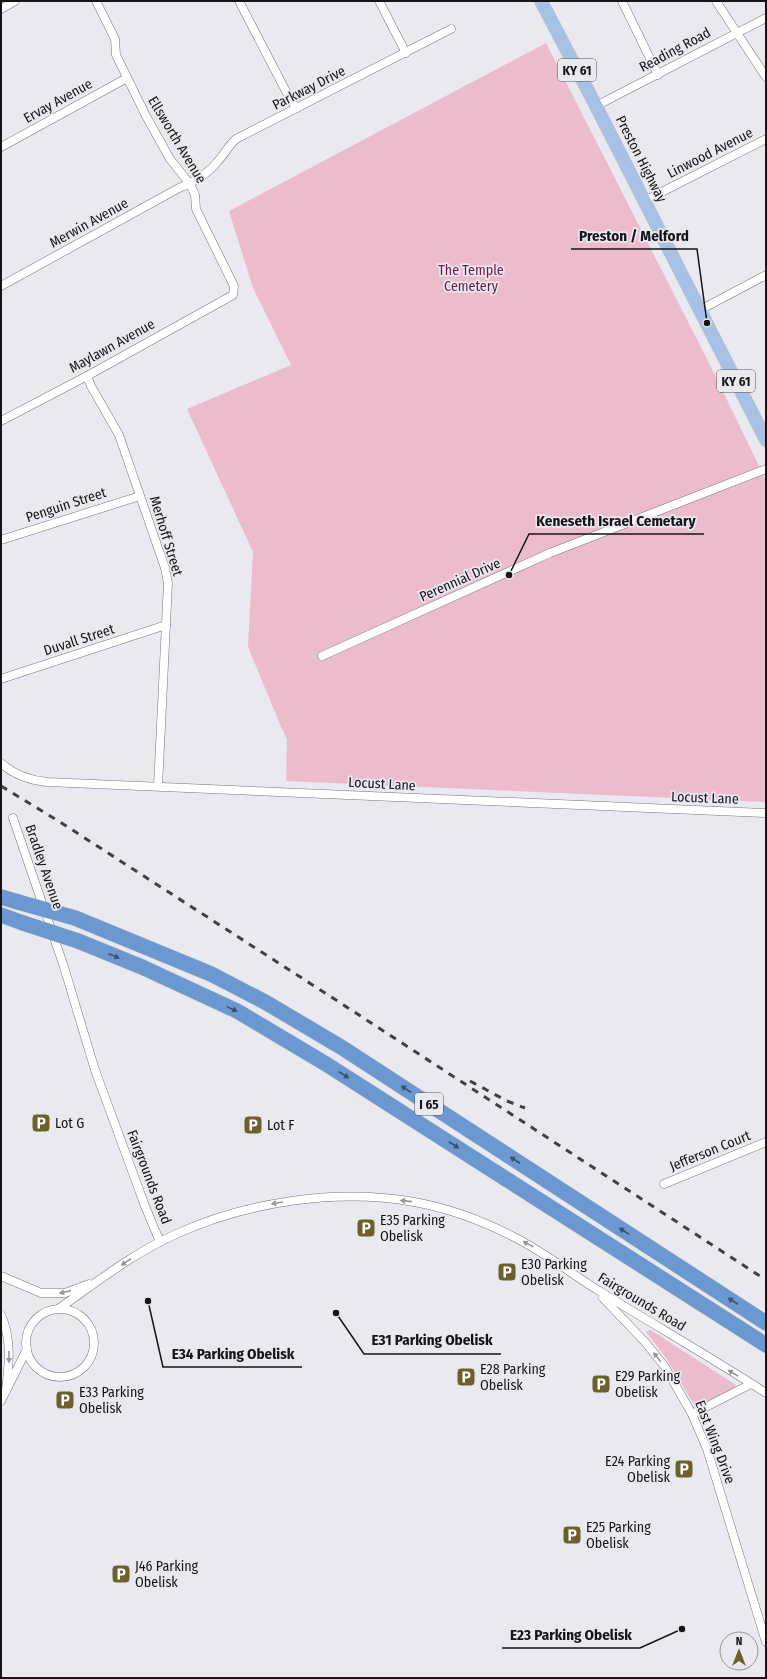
<svg xmlns="http://www.w3.org/2000/svg" width="767" height="1679" font-family="'Fira Sans Condensed',sans-serif">
	<rect width="100%" height="100%" fill="#e9e9ef"/>
	<g fill="#ecbccc">
		<path d="M546,43L708,361L766,480V802L286,781L287,739L282,729L248,647L253,552L187,409L291,365L253,288L229,211Z"/>
		<path d="M649,1329L736,1385L734,1388L704,1403L700,1404L693,1403L666,1358L646,1332L649,1331Z"/>
	</g>
	<g fill="none" stroke-linecap="round" stroke-linejoin="round">
		<defs>
			<g id="minor">
				<path d="M239,1L291,101L297,108"/>
				<path d="M379,1L406,53"/>
				<path d="M622,1L658,75"/>
				<path d="M716,1L766,77"/>
				<path d="M1,9L15,1"/>
				<path d="M596,106L766,18"/>
				<path d="M1,147L127,78"/>
				<path d="M644,201L766,139"/>
				<path d="M1,286L179,188C194,182 208,174 218,161C225,154 228,146 236,139L451,29"/>
				<path d="M700,310L766,275"/>
				<path d="M87,376L91,386L119,435L165,568L168,583L158,786"/>
				<path d="M1,421L87,376L233,295L234,286L196,209L195,195L190,184L170,159L146,116L119,61L116,55L115,39L96,1"/>
				<path d="M1,540L140,496"/>
				<path d="M322,656L550,553L766,469"/>
				<path d="M1,679L166,625"/>
				<path d="M1,763C14,775 29,780 47,782L766,813"/>
				<path d="M13,818L64,967L95,1070L145,1206L160,1242"/>
				<path d="M664,1184L766,1142"/>
				<path d="M1,1276L41,1293H65L89,1284"/>
				<path d="M603,1298L645,1342L665,1367L692,1414L707,1449L766,1642"/>
				<path d="M58,1309C96,1283 132,1254 174,1235C246,1202 336,1188 414,1202C448,1208 483,1221 514,1237C546,1253 571,1274 601,1292C656,1326 712,1358 766,1393"/>
				<circle cx="60" cy="1343" r="34"/>
				<path d="M1,1315C12,1339 9,1365 6,1391"/>
				<path d="M1,1401L27,1349"/>
				<path d="M692,1414L751,1384"/>
			</g>
			<path id="primary" d="M541,1L596,106L766,440"/>
			<g id="motorway">
				<path d="M1,897L18,902"/>
				<path d="M1,915L23,923"/>
				<path d="M75,918L211,974L265,1002L341,1047L766,1323"/>
				<path d="M78,941L142,967L237,1011L326,1064L766,1345"/>
			</g>
		</defs>
		<use href="#minor" stroke="#76757b" stroke-width="9"/>
		<use href="#primary" stroke="#c7c7c7" stroke-width="14"/>
		<use href="#motorway" stroke="#c7c7c7" stroke-width="16"/>
		<use href="#minor" stroke="#fff" stroke-width="8"/>
		<use href="#primary" stroke="#a6c1e3" stroke-width="13"/>
		<use href="#motorway" stroke="#6b98d1" stroke-width="15"/>
		<g stroke="#414144" stroke-width="3" stroke-dasharray="7 7" stroke-linecap="butt">
			<path d="M1,786L60,822L339,1002L766,1280"/>
			<path d="M470,1081L507,1101L525,1108"/>
		</g>
		<defs>
			<g id="motorway-bridge">
				<path d="M18,902L75,918"/>
				<path d="M23,923L78,941"/>
			</g>
		</defs>
		<use href="#motorway-bridge" stroke="#c7c7c7" stroke-width="16" stroke-linecap="butt"/>
		<use href="#motorway-bridge" stroke="#6b98d1" stroke-width="15"/>
	</g>
	<defs><path id="oneway-solid" d="M-6-.8H1V-3.2L6.5 0L1 3.2V.8H-6Z"/></defs>
	<g fill="#3c506b">
		<use href="#oneway-solid" transform="translate(114 956) rotate(22)"/>
		<use href="#oneway-solid" transform="translate(232 1009) rotate(26)"/>
		<use href="#oneway-solid" transform="translate(344 1075) rotate(33)"/>
		<use href="#oneway-solid" transform="translate(406 1089) rotate(-147)"/>
		<use href="#oneway-solid" transform="translate(454 1145) rotate(33)"/>
		<use href="#oneway-solid" transform="translate(515 1160) rotate(-147)"/>
		<use href="#oneway-solid" transform="translate(624 1231) rotate(-147)"/>
		<use href="#oneway-solid" transform="translate(733 1301) rotate(-147)"/>
	</g>
	<g fill="#969697">
		<use href="#oneway-solid" transform="translate(406 1201) rotate(-174)"/>
		<use href="#oneway-solid" transform="translate(277 1203) rotate(170)"/>
		<use href="#oneway-solid" transform="translate(528 1244) rotate(-152)"/>
		<use href="#oneway-solid" transform="translate(126 1262) rotate(146)"/>
		<use href="#oneway-solid" transform="translate(65 1292) rotate(167)"/>
		<use href="#oneway-solid" transform="translate(9 1357) rotate(89)"/>
		<use href="#oneway-solid" transform="translate(657 1357) rotate(-128)"/>
		<use href="#oneway-solid" transform="translate(733 1373) rotate(-149)"/>
	</g>
	<defs>
		<symbol id="parking-square" viewBox="-11 -11 22 22"><rect x="-9" y="-9" width="18" height="18" rx="4" fill="#6c602d" stroke="#e9e9ef"/><path d="M-3.5-5.5H1a3.5 3.5 0 0 1 0 7H-1V5.5H-3.5ZM-1-3.4V-.6H.8a1.4 1.4 0 0 0 0-2.8Z" fill="#fff"/></symbol>
	</defs>
	<g fill-rule="evenodd">
		<use href="#parking-square" x="30" y="1112" width="22" height="22"/>
		<use href="#parking-square" x="242" y="1114" width="22" height="22"/>
		<use href="#parking-square" x="355" y="1217" width="22" height="22"/>
		<use href="#parking-square" x="496" y="1261" width="22" height="22"/>
		<use href="#parking-square" x="455" y="1366" width="22" height="22"/>
		<use href="#parking-square" x="590" y="1373" width="22" height="22"/>
		<use href="#parking-square" x="54" y="1389" width="22" height="22"/>
		<use href="#parking-square" x="673" y="1458" width="22" height="22"/>
		<use href="#parking-square" x="561" y="1524" width="22" height="22"/>
		<use href="#parking-square" x="110" y="1563" width="22" height="22"/>
	</g>
	<g text-anchor="middle" dominant-baseline="central" stroke-width="3.5" stroke-linejoin="round" paint-order="stroke">
		<g fill="#e9e9ef" stroke="#555558" stroke-width="1">
			<rect x="558" y="59" width="38" height="22" rx="3"/>
			<rect x="717" y="370" width="38" height="22" rx="3"/>
			<rect x="415" y="1093" width="28" height="22" rx="3"/>
		</g>
		<g font-size="13" font-weight="bold" fill="#151517">
			<text x="577" y="70">KY 61</text>
			<text x="736" y="381">KY 61</text>
			<text x="429" y="1104">I 65</text>
		</g>
		<g font-size="14" fill="#151517" stroke="#e9e9ef">
			<text transform="translate(675 50) rotate(-28)">Reading Road</text>
			<text transform="translate(309 88) rotate(-27)">Parkway Drive</text>
			<text transform="translate(58 101) rotate(-29)">Ervay Avenue</text>
			<text transform="translate(177 140) rotate(59)">Ellsworth Avenue</text>
			<text transform="translate(710 153) rotate(-27)">Linwood Avenue</text>
			<text transform="translate(641 159) rotate(63)">Preston Highway</text>
			<text transform="translate(89 223) rotate(-29)">Merwin Avenue</text>
			<text transform="translate(112 346) rotate(-29)">Maylawn Avenue</text>
			<text transform="translate(66 505) rotate(-18)">Penguin Street</text>
			<text transform="translate(166 536) rotate(73)">Merhoff Street</text>
			<text transform="translate(460 580) rotate(-24)">Perennial Drive</text>
			<text transform="translate(79 640) rotate(-18)">Duvall Street</text>
			<text transform="translate(382 784) rotate(3)">Locust Lane</text>
			<text transform="translate(705 798) rotate(2)">Locust Lane</text>
			<text transform="translate(44 867) rotate(71)">Bradley Avenue</text>
			<text transform="translate(710 1151) rotate(-22)">Jefferson Court</text>
			<text transform="translate(149 1177) rotate(69)">Fairgrounds Road</text>
			<text transform="translate(642 1302) rotate(31)">Fairgrounds Road</text>
			<text transform="translate(715 1442) rotate(69)">East Wing Drive</text>
		</g>
		<g font-size="14" fill="#711a44" stroke="#e9e9ef">
			<text x="471" y="270">The Temple<tspan x="471" dy="16">Cemetery</tspan></text>
		</g>
		<g font-size="14" fill="#151517" stroke="#e9e9ef" text-anchor="start">
			<text x="55" y="1123">Lot G</text>
			<text x="267" y="1125">Lot F</text>
			<text x="380" y="1220">E35 Parking<tspan x="380" dy="16">Obelisk</tspan></text>
			<text x="521" y="1264">E30 Parking<tspan x="521" dy="16">Obelisk</tspan></text>
			<text x="480" y="1369">E28 Parking<tspan x="480" dy="16">Obelisk</tspan></text>
			<text x="615" y="1376">E29 Parking<tspan x="615" dy="16">Obelisk</tspan></text>
			<text x="79" y="1392">E33 Parking<tspan x="79" dy="16">Obelisk</tspan></text>
			<text x="670" y="1461" text-anchor="end">E24 Parking<tspan x="670" dy="16">Obelisk</tspan></text>
			<text x="586" y="1527">E25 Parking<tspan x="586" dy="16">Obelisk</tspan></text>
			<text x="135" y="1566">J46 Parking<tspan x="135" dy="16">Obelisk</tspan></text>
		</g>
	</g>
	<path fill="none" stroke="#151517" stroke-width="1.5" d="M707 323L697 249H571M509 575L529 534H704M336 1313L364 1354H501M148 1301L163 1367H302M682 1629L640 1648H502"/>
	<g fill="#151517" stroke="#e9e9ef" stroke-width="1.5">
		<circle cx="707" cy="323" r="4"/>
		<circle cx="509" cy="575" r="4"/>
		<circle cx="336" cy="1313" r="4"/>
		<circle cx="148" cy="1301" r="4"/>
		<circle cx="682" cy="1629" r="4"/>
	</g>
	<g font-size="15" text-anchor="middle" font-weight="bold" fill="#151517" stroke="#e9e9ef" stroke-width="3.5" stroke-linejoin="round" paint-order="stroke">
		<text x="634" y="241">Preston / Melford</text>
		<text x="616" y="526">Keneseth Israel Cemetary</text>
		<text x="432" y="1345">E31 Parking Obelisk</text>
		<text x="233" y="1359">E34 Parking Obelisk</text>
		<text x="571" y="1640">E23 Parking Obelisk</text>
	</g>
	<rect width="767" height="1679" fill="none" stroke="#151517" stroke-width="4"/>
	<g transform="translate(739 1651)"><circle r="19" fill="#e9e9ef" stroke="#949499"/>
	<path d="M0-3L7 15L0 10L-7 15Z" fill="#6c602d"/>
	<text y="-6" font-size="11" font-weight="bold" text-anchor="middle" fill="#151517">N</text>
	</g>
</svg>
